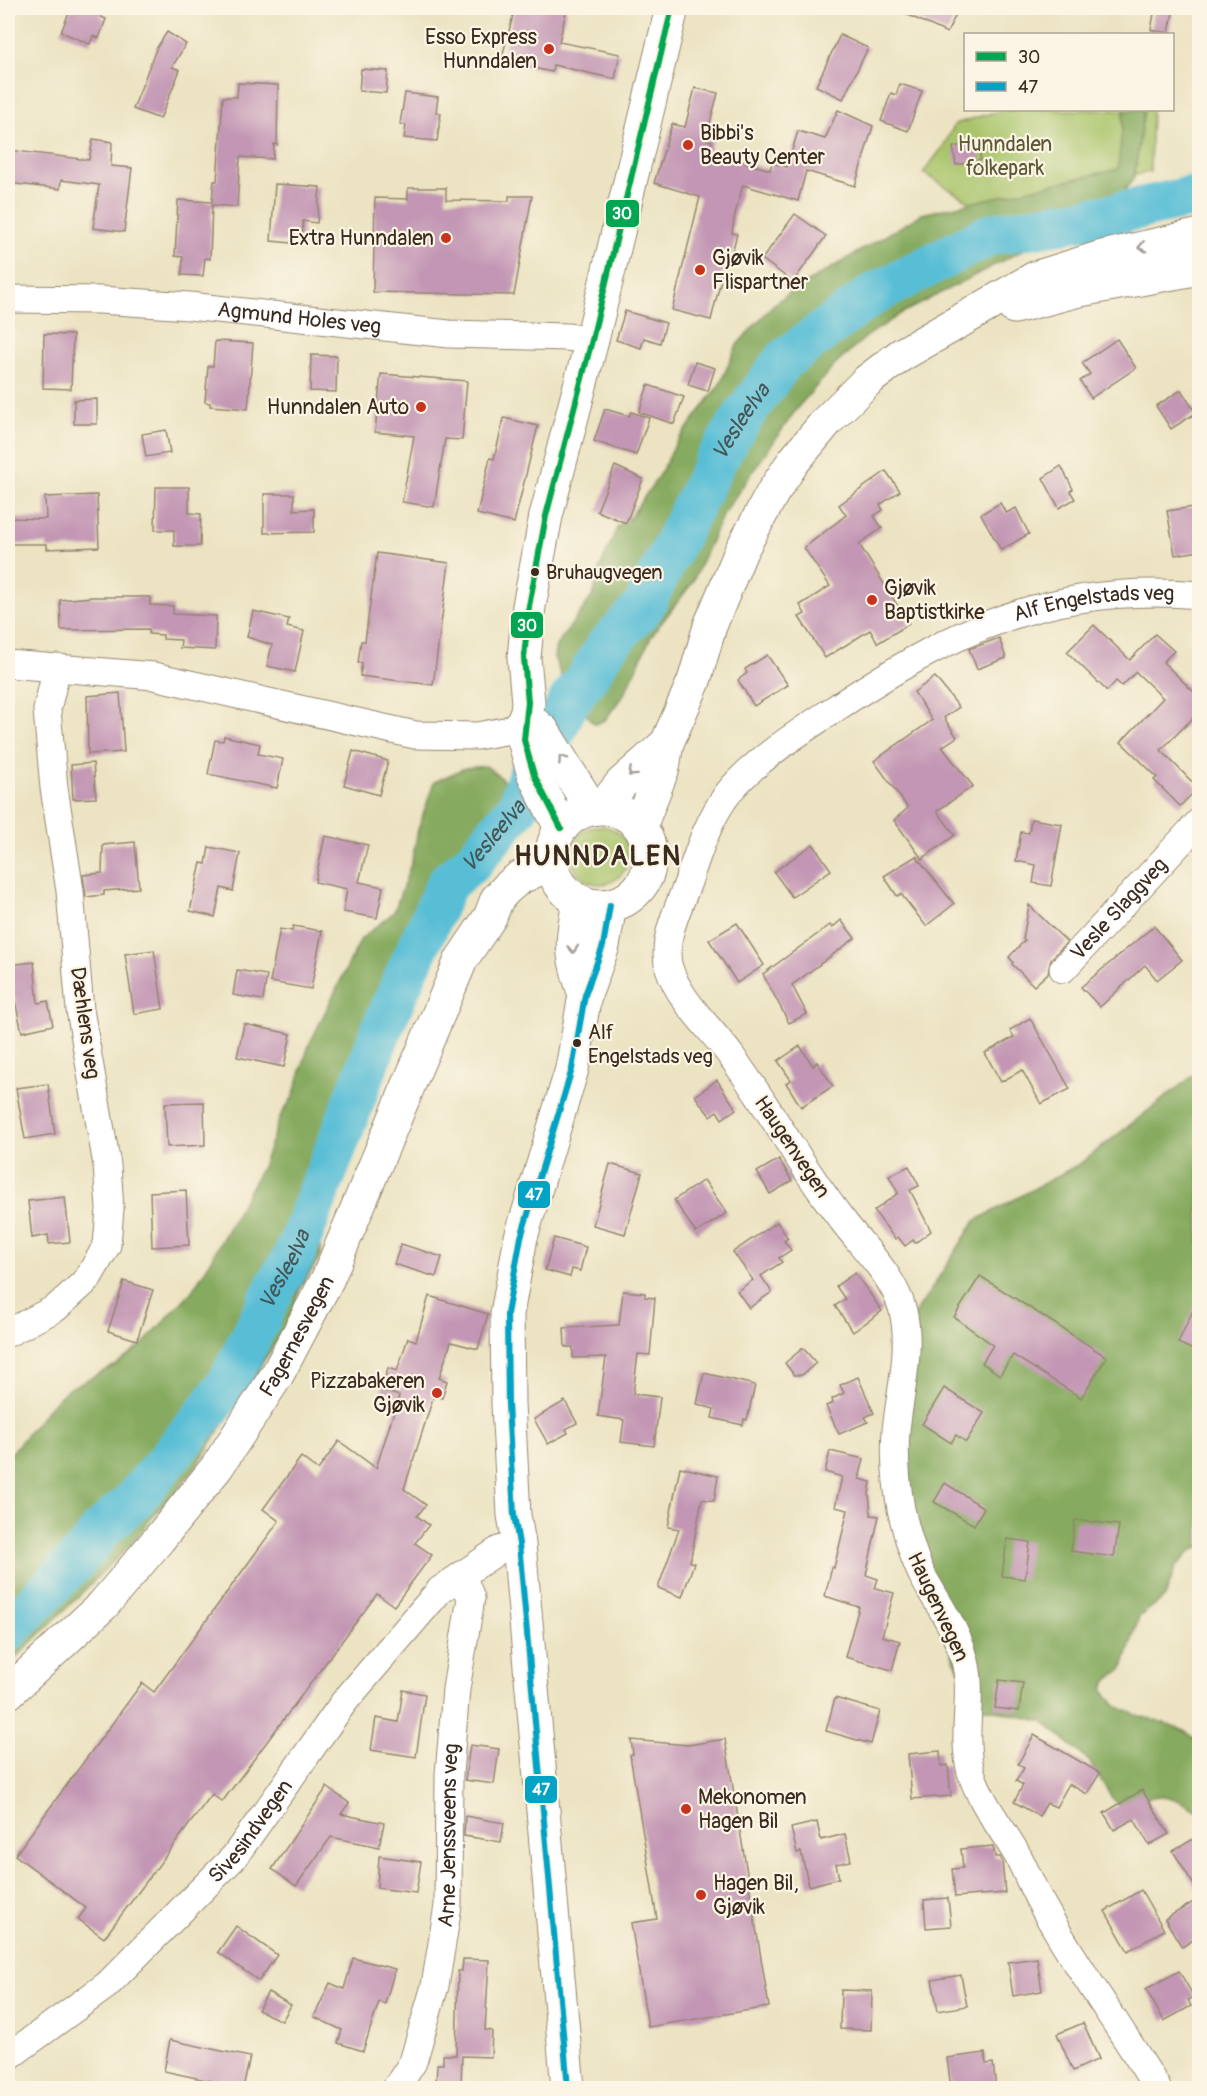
<svg xmlns="http://www.w3.org/2000/svg" width="1207" height="2096" font-family="Pangolin,sans-serif">
	<rect width="100%" height="100%" fill="#fcf5e5"/>
	<filter id="ink" filterUnits="userSpaceOnUse"><feTurbulence type="fractalNoise" baseFrequency=".0167" numOctaves="2"/><feDisplacementMap in="SourceGraphic" scale="12" xChannelSelector="R" yChannelSelector="G"/><feConvolveMatrix kernelMatrix="1 2 1 2 8 2 1 2 1" color-interpolation-filters="sRGB"/></filter>
	<filter id="wash" filterUnits="userSpaceOnUse"><feTurbulence type="fractalNoise" baseFrequency=".008" numOctaves="4" result="noise"/><feDisplacementMap in="SourceGraphic" scale="24" xChannelSelector="R" yChannelSelector="G"/><feGaussianBlur stdDeviation="1.35" result="paint"/><feColorMatrix in="noise" values="0 0 0 0 0 0 0 0 0 0 0 0 0 0 0 0 0 1.4 0 .05"/><feComposite in="paint" operator="in"/></filter>
	<g filter="url(#wash)">
		<rect width="100%" height="100%" fill="#ece3c2"/>
		<g fill="#a9c46b" stroke="#727744" stroke-width="1.5">
			<path d="M1002,110H1152L1150,172L980,208L923,173L943,147L955,124Z"/>
			<circle cx="600" cy="855" r="29"/>
		</g>
		<g fill="#86aa5f" stroke="#606a3e" stroke-width="1.5">
			<path d="M1124,110H1144L1134,178L1116,202L902,313L866,337L834,366L798,407L723,514L692,583L652,635L624,694L605,720L596,724L591,721L561,676L554,657L556,646L594,594L598,573L618,526L629,519L660,474L675,445L720,384L737,345L773,305L791,292L922,214L1118,169Z"/>
			<path d="M486,766C498,775 509,781 509,798L463,844L382,997L370,1028L349,1066L331,1118L305,1177V1199L309,1220L321,1249L319,1259L301,1286L286,1328L262,1363L248,1392L227,1418L198,1464L178,1490L155,1513L136,1539L8,1666V1457L52,1404L68,1389L116,1365L142,1345L192,1291L204,1272L262,1167L281,1115L293,1097L309,1045L361,939L394,912L412,861L418,830L434,782L465,768Z"/>
			<path d="M1199,1071V1547L1191,1551L1176,1566L1165,1597L1139,1617L1123,1668L1107,1681L1103,1689C1122,1726 1171,1712 1199,1743V1812C1165,1791 1159,1792 1123,1807L1114,1801L1089,1761L1044,1722L974,1705L903,1540L901,1336L975,1221L1081,1163Z"/>
		</g>
		<g fill="none" stroke-linecap="round" stroke-linejoin="round">
			<path stroke="#58bed6" stroke-width="42" id="s1" d="M8,1631L88,1548L101,1530L133,1501L210,1408L229,1381L277,1284L294,1256L385,1021L447,883L472,862L518,807L528,777L551,740L569,701L589,675L606,647L643,607L715,462L744,415L784,360L872,295L991,234L1109,215L1200,195"/>
		</g>
		<g id="blocks">
			<g fill="#c296b4">
				<path d="M71,8H104L101,17L106,19L99,38L93,36L90,44L61,32Z"/>
				<path d="M515,8H567L559,42L620,54L615,79L553,65L552,72L501,61Z"/>
				<path d="M893,8H959L947,33Z"/>
				<path d="M1155,8H1174L1169,33L1151,30Z"/>
				<path d="M167,32L186,44L172,67L180,70L160,119L133,109L156,49Z"/>
				<path d="M840,35L868,48L843,99L816,86Z"/>
				<path d="M361,69L388,71L386,93L359,91Z"/>
				<path d="M238,83L278,85L277,145L274,144L273,159L240,157L237,207L212,205L210,259L205,258L203,276L182,275L183,257L175,256L178,200L212,202L214,181H217L223,97H237Z"/>
				<path d="M900,84L922,91L908,131L881,121L891,93L896,95Z"/>
				<path d="M695,88L718,93L707,134V140L712,141L709,152L770,170L772,163L787,167L798,131L825,139L838,110L873,126L855,186L806,171L798,201L743,185L735,214L732,233L737,234L730,260L726,259L711,320L672,310L700,197L654,183L672,124L685,127Z"/>
				<path d="M405,93L438,97L436,112L441,113L437,141L404,138L406,125L400,124Z"/>
				<path d="M93,139L112,142L111,166L132,168L124,232L93,228L99,185L61,180L60,189L8,183V150L89,160Z"/>
				<path d="M977,142L981,160L956,165L953,147Z"/>
				<path d="M275,184L320,187L317,223L303,221L302,244L271,241Z"/>
				<path d="M408,188H446V200L509,201V196H532L514,295L373,292L375,198L408,199Z"/>
				<path d="M795,214L826,236L793,282L762,259Z"/>
				<path d="M625,311L666,323L660,343L644,338L641,348L616,340Z"/>
				<path d="M44,334L73,335L71,389L43,388Z"/>
				<path d="M1117,339L1136,368L1091,398L1080,381L1090,374L1082,363Z"/>
				<path d="M215,341L253,343L248,409L210,406V403L205,402L208,366H213Z"/>
				<path d="M311,355L337,356L336,392L310,391Z"/>
				<path d="M695,362L715,368L708,391L688,385Z"/>
				<path d="M381,374L467,381L462,440L445,439L434,507L402,502L414,436L375,432Z"/>
				<path d="M648,385L684,397L674,424L639,412Z"/>
				<path d="M1181,390L1196,413L1171,429L1156,406Z"/>
				<path d="M97,399V424H74V400Z"/>
				<path d="M605,409L629,416L631,412L649,418L636,455L594,441Z"/>
				<path d="M504,418L538,426L514,523L477,514L490,458L494,459Z"/>
				<path d="M166,430L170,453L146,457L142,434Z"/>
				<path d="M615,466L643,479L626,523L597,511Z"/>
				<path d="M1061,466L1073,489L1070,491L1075,499L1059,508L1043,478Z"/>
				<path d="M886,471L900,491L880,505L883,510L874,516L882,528L859,544L909,624L878,643L870,630L825,658L799,617L805,614L800,605L830,586L804,548L846,515L839,505Z"/>
				<path d="M156,487H189V513L201,514L200,546H174V530H155Z"/>
				<path d="M264,494H294V510L314,509V532L264,533Z"/>
				<path d="M97,495L99,547L47,549V544H8V518L46,519L45,497Z"/>
				<path d="M1000,503L1006,513L1016,508L1029,534L1001,550L981,514Z"/>
				<path d="M1200,506V551L1175,555L1167,511Z"/>
				<path d="M377,553L449,563L433,685L360,676L362,663H358L361,641H365Z"/>
				<path d="M92,597H150V605L173,606V614L216,616L215,650L180,648L181,640L163,639V635L149,634V629L61,630L60,600Z"/>
				<path d="M253,611L289,619L287,627L304,631L295,672L267,666L272,645L247,637Z"/>
				<path d="M1094,625L1130,660L1155,634L1174,651L1163,662L1200,698V711L1161,750L1198,788L1180,806L1154,780L1157,777L1121,742L1163,698L1136,672L1122,686L1116,681L1107,691L1067,652Z"/>
				<path d="M999,638L1006,658L977,669L969,649Z"/>
				<path d="M767,655L788,685L754,706L738,680L747,673L745,669Z"/>
				<path d="M935,677L959,707L944,718L957,737L942,747L973,786L937,811L955,835L922,859L894,820L908,808L874,761L932,720L914,692Z"/>
				<path d="M120,693L124,752L88,754L87,696Z"/>
				<path d="M224,736L260,744L258,754L283,759L277,788L208,774L215,740L223,741Z"/>
				<path d="M353,751L388,761L379,795L344,785Z"/>
				<path d="M93,763L96,798L73,799L71,765Z"/>
				<path d="M1031,819L1062,824L1051,886L1033,883L1036,865L1016,861L1021,832L1029,833Z"/>
				<path d="M325,836L368,845L359,882L383,887L377,918L343,912L347,889L315,882Z"/>
				<path d="M135,842L139,888L104,891V895L86,897L83,875L102,873L103,845Z"/>
				<path d="M813,844L831,870L792,897L774,872Z"/>
				<path d="M209,847L240,853L233,891L221,888L215,917L190,911L201,863L206,864Z"/>
				<path d="M916,856L954,904L926,926L901,894L897,896L884,876Z"/>
				<path d="M1029,905L1067,942L1051,959L1048,973L1034,986L1012,964L1013,962L1009,957L1025,940L1023,939Z"/>
				<path d="M841,920L855,938L792,985L807,1014L789,1023L763,974L830,925L832,928Z"/>
				<path d="M737,923L764,965L737,983L709,940Z"/>
				<path d="M293,926L322,931L311,989L270,982L280,929L292,931Z"/>
				<path d="M1154,926L1182,960L1157,980L1145,965L1100,1007L1081,987Z"/>
				<path d="M154,950L163,1009L134,1014L125,954Z"/>
				<path d="M34,962L38,1003L48,1001L53,1025L22,1032L12,988H8V965Z"/>
				<path d="M237,970L267,975L263,1000L233,995Z"/>
				<path d="M1030,1018L1070,1089L1041,1104L1022,1070L1001,1082L985,1053L1014,1037L1010,1030Z"/>
				<path d="M244,1024L291,1034L284,1067L237,1057Z"/>
				<path d="M800,1046L813,1066L817,1062L833,1086L801,1107L786,1083L791,1080L778,1061Z"/>
				<path d="M717,1080L736,1109L722,1119L717,1111L710,1116L695,1096Z"/>
				<path d="M48,1084L55,1134L25,1139L16,1088Z"/>
				<path d="M204,1102L205,1145L167,1147L165,1103Z"/>
				<path d="M779,1159L792,1181L770,1194L757,1172Z"/>
				<path d="M610,1164L642,1173L625,1234L593,1225Z"/>
				<path d="M909,1166L919,1186L910,1190L931,1231L915,1243L913,1240L905,1246L898,1237L895,1239L874,1211L898,1193L889,1176Z"/>
				<path d="M704,1180L727,1213L696,1233L674,1200Z"/>
				<path d="M186,1190L189,1245L152,1247L150,1192Z"/>
				<path d="M65,1197L70,1242L49,1244L48,1235L32,1238L28,1201Z"/>
				<path d="M777,1222L788,1238L784,1241L791,1250L779,1258L782,1262L761,1276L772,1292L749,1308L737,1291L753,1280L733,1252Z"/>
				<path d="M554,1238L586,1247L580,1271L572,1269L570,1277L545,1270Z"/>
				<path d="M401,1244L442,1257L436,1277L394,1264Z"/>
				<path d="M855,1273L882,1311L853,1332L835,1306L845,1299L836,1286Z"/>
				<path d="M980,1276L1107,1357L1081,1398L1013,1355L1000,1375L982,1363L993,1345L954,1317Z"/>
				<path d="M124,1281L153,1290L137,1340L108,1331Z"/>
				<path d="M623,1291L645,1293V1297L655,1298L650,1355L638,1354L633,1394L660,1397L654,1446L621,1442L624,1420L598,1416L606,1357L573,1358V1347H565L564,1328L619,1325Z"/>
				<path d="M1200,1295V1353L1178,1343Z"/>
				<path d="M429,1296L488,1314L478,1349L451,1342L439,1378L447,1381L442,1398L434,1395L404,1489L426,1505L417,1516L429,1525L415,1543L432,1555L394,1606L377,1594L222,1802L212,1794L104,1938L78,1919L86,1908L15,1855L142,1683L154,1692L279,1521L263,1509L301,1457L318,1470L339,1441L376,1468L399,1396L381,1390L388,1368L397,1371L408,1338L416,1341Z"/>
				<path d="M803,1348L816,1363L802,1375H794L785,1363Z"/>
				<path d="M704,1373L755,1385L747,1420L744,1419L743,1425L712,1418L714,1409L697,1404Z"/>
				<path d="M858,1377L874,1413L865,1417L868,1422L839,1434L826,1406L833,1403L832,1399L844,1393L840,1385Z"/>
				<path d="M944,1388L984,1413L966,1442L956,1435L951,1443L922,1424Z"/>
				<path d="M565,1401L577,1423L566,1429L568,1433L548,1444L534,1419Z"/>
				<path d="M830,1451L864,1459L859,1479L871,1482L869,1493L871,1515L879,1516L866,1575L878,1579L875,1588L894,1593L882,1636L900,1641L892,1670L845,1657L859,1607L825,1596L832,1567L834,1568L848,1510L835,1507L842,1477L825,1472Z"/>
				<path d="M680,1467L718,1476L714,1501L702,1499L690,1562L694,1563L682,1597L658,1588L679,1529L668,1527Z"/>
				<path d="M945,1483L984,1508L974,1525L934,1502Z"/>
				<path d="M1075,1520L1119,1525L1114,1557L1071,1551Z"/>
				<path d="M1007,1539L1030,1542L1025,1579L1002,1576Z"/>
				<path d="M999,1680L1023,1683L1019,1711L995,1708Z"/>
				<path d="M403,1690L425,1694L416,1757L371,1750L376,1718L398,1722Z"/>
				<path d="M835,1698L880,1711L871,1744L826,1731Z"/>
				<path d="M1034,1735L1100,1773L1087,1794L1069,1784L1056,1807L1047,1803L1039,1816L1014,1802L1023,1785L1016,1781L1024,1768L1018,1764Z"/>
				<path d="M725,1739L769,2007L648,2027L631,1923L657,1919L630,1755L633,1754L631,1740L688,1745Z"/>
				<path d="M470,1745L499,1749L494,1784L465,1780Z"/>
				<path d="M940,1751L941,1766L948,1765L951,1796L912,1799L908,1754Z"/>
				<path d="M327,1787L349,1803L341,1814L384,1823L379,1847L331,1837L296,1886L272,1869Z"/>
				<path d="M1142,1790L1169,1834L1149,1845L1134,1819L1114,1830L1104,1813Z"/>
				<path d="M465,1816L504,1823L501,1842L464,1836Z"/>
				<path d="M817,1822L821,1840L845,1834L851,1861L836,1864L839,1878L809,1886L801,1852L797,1853L791,1828Z"/>
				<path d="M1200,1835V1895L1173,1851Z"/>
				<path d="M993,1846L995,1857H1000L1002,1861L1005,1893L955,1897L952,1869L963,1868L961,1849Z"/>
				<path d="M379,1856L421,1862L416,1893L377,1888Z"/>
				<path d="M1141,1890L1164,1930L1128,1951L1105,1911Z"/>
				<path d="M948,1898L951,1926L926,1928L924,1900Z"/>
				<path d="M1200,1898V1936L1182,1947L1165,1919Z"/>
				<path d="M236,1926L277,1955L259,1981L218,1952Z"/>
				<path d="M353,1958L395,1969L385,2004L379,2002L363,2051L338,2043L342,2030L314,2017L330,1983L344,1989Z"/>
				<path d="M1037,1958L1042,1991L1013,1996L1008,1962Z"/>
				<path d="M463,1959L489,1960L485,2030L492,2031L491,2057L462,2056L461,2086L436,2085L437,2064H443V2055H456L458,1971H462Z"/>
				<path d="M1179,1971L1194,1997L1188,2000L1191,2006L1164,2021L1146,1989Z"/>
				<path d="M961,1975L967,2006L938,2011L932,1980Z"/>
				<path d="M841,1990L872,1991L871,2030L840,2029Z"/>
				<path d="M268,1992L291,2005L282,2021L258,2010Z"/>
				<path d="M1083,2023L1099,2059L1073,2071L1057,2034Z"/>
				<path d="M170,2040L250,2057L243,2088L164,2071Z"/>
				<path d="M985,2053L986,2064L993,2063L996,2088H951L947,2058Z"/>
			</g>
		</g>
	</g>
	<g filter="url(#ink)">
		<use href="#blocks" fill-opacity="0" stroke="#948670" stroke-width="1.5"/>
		<g fill="none" stroke-linecap="round" stroke-linejoin="round">
			<defs>
				<g id="street">
					<path id="s2" d="M8,299L100,300L189,306L449,334L567,337L592,340"/>
					<path d="M8,664L154,676L415,735L477,736L510,730L525,716"/>
					<path id="s3" d="M1063,969L1200,821"/>
					<path d="M8,1333L56,1308L87,1280L107,1245L110,1209L107,1165L80,1010L70,891L54,788L47,710L57,667"/>
					<path id="s4" d="M8,2057L107,1985L234,1857L344,1702L440,1590L499,1550L519,1544"/>
					<path id="s5" d="M396,2088L413,2062L435,1986L448,1906L449,1774L456,1689L471,1598L462,1575"/>
					<path id="s6" d="M1157,2088C1120,2026 1076,1967 1041,1903C1033,1889 1027,1873 1019,1858C1003,1829 981,1804 971,1772C960,1732 976,1692 963,1654C954,1625 936,1601 922,1575C912,1554 906,1531 901,1509C896,1482 894,1457 896,1430C900,1392 912,1349 903,1311C894,1276 864,1249 843,1221C802,1169 771,1110 732,1057C711,1028 680,1002 669,968C661,941 679,907 688,882C698,852 709,818 729,792C752,763 798,733 830,712C951,631 1050,582 1200,595"/>
				</g>
				<g id="secondary">
					<path d="M525,716L543,731L592,809"/>
					<path d="M561,828L534,775L524,740L528,702L524,658L529,606L546,516L592,340L672,8"/>
					<path d="M579,901C571,945 570,952 585,995"/>
					<path d="M568,2088L519,1544L514,1515L508,1404L507,1314L521,1237L572,1069L585,995L603,946L610,905"/>
				</g>
				<g id="primary">
					<path d="M1014,307L1075,291L1200,268"/>
					<path d="M603,807L621,784L667,743"/>
					<circle cx="601" cy="857" r="49"/>
					<path d="M640,827L663,768L667,743L694,681L710,626L741,551L773,492L793,462L827,421L867,381L901,355L1035,278L1102,257L1200,235"/>
					<path id="s7" d="M8,1693L103,1605L159,1539L217,1467L277,1375L328,1278L461,960L490,917L497,899L507,888L519,878L552,863"/>
				</g>
			</defs>
			<use href="#street" stroke="#948670" stroke-width="29"/>
			<use href="#secondary" stroke="#948670" stroke-width="35"/>
			<use href="#primary" stroke="#948670" stroke-width="35"/>
			<use href="#street" stroke="#fff" stroke-width="27"/>
			<use href="#secondary" stroke="#fff" stroke-width="33"/>
			<use href="#primary" stroke="#fff" stroke-width="33"/>
			<defs>
				<path id="bus-1" d="M561,828L534,775L524,740L528,702L524,658L529,606L546,516L592,340L672,8"/>
				<path id="bus-2" d="M568,2088L519,1544L514,1515L508,1404L507,1314L521,1237L572,1069L585,995L603,946L610,905"/>
			</defs>
			<use href="#bus-1" stroke="#fcf5e5" stroke-width="10"/>
			<use href="#bus-2" stroke="#fcf5e5" stroke-width="10"/>
			<use href="#bus-1" stroke="#00a651" stroke-width="6"/>
			<use href="#bus-2" stroke="#03a3c5" stroke-width="6"/>
		</g>
		<defs><path id="oneway-chevron" d="M-2-3.5L2.5 0L-2 3.5" fill="none" stroke-width="1.6" stroke-linecap="round" stroke-linejoin="round" transform="scale(1.5)"/></defs>
		<g stroke="#a79f9a">
			<use href="#oneway-chevron" transform="translate(1142 247) rotate(167)"/>
			<use href="#oneway-chevron" transform="translate(562 759) rotate(-125)"/>
			<use href="#oneway-chevron" transform="translate(632 773) rotate(138)"/>
			<use href="#oneway-chevron" transform="translate(573 949) rotate(86)"/>
		</g>
	</g>
	<g fill="#c8321e" stroke="#fcf5e5" stroke-width="2">
		<circle cx="549" cy="49" r="6"/>
		<circle cx="688" cy="145" r="6"/>
		<circle cx="446" cy="238" r="6"/>
		<circle cx="700" cy="270" r="6"/>
		<circle cx="421" cy="407" r="6"/>
		<circle cx="872" cy="600" r="6"/>
		<circle cx="437" cy="1393" r="6"/>
		<circle cx="686" cy="1809" r="6"/>
		<circle cx="701" cy="1895" r="6"/>
	</g>
	<g fill="#3b2a1e" stroke="#fcf5e5" stroke-width="2">
		<circle cx="535" cy="572" r="5"/>
		<circle cx="577" cy="1043" r="5"/>
	</g>
	<g text-anchor="middle" dominant-baseline="central" stroke-width="4.5" stroke-linejoin="round" paint-order="stroke">
		<g font-size="20" fill="#3b2a1e" stroke="#fcf5e5" text-anchor="start">
			<text x="546" y="572">Bruhaugvegen</text>
			<text x="588" y="1032">Alf<tspan x="588" dy="24">Engelstads veg</tspan></text>
		</g>
		<g font-size="21" fill="#3b2a1e" stroke="#fcf5e5" text-anchor="start">
			<text x="537" y="37" text-anchor="end">Esso Express<tspan x="537" dy="24">Hunndalen</tspan></text>
			<text x="700" y="133">Bibbi's<tspan x="700" dy="24">Beauty Center</tspan></text>
			<text x="434" y="238" text-anchor="end">Extra Hunndalen</text>
			<text x="712" y="258">Gjøvik<tspan x="712" dy="24">Flispartner</tspan></text>
			<text x="409" y="407" text-anchor="end">Hunndalen Auto</text>
			<text x="884" y="588">Gjøvik<tspan x="884" dy="24">Baptistkirke</tspan></text>
			<text x="425" y="1381" text-anchor="end">Pizzabakeren<tspan x="425" dy="24">Gjøvik</tspan></text>
			<text x="698" y="1797">Mekonomen<tspan x="698" dy="24">Hagen Bil</tspan></text>
			<text x="713" y="1883">Hagen Bil,<tspan x="713" dy="24">Gjøvik</tspan></text>
		</g>
		<g font-size="21" fill="#5c5835" stroke="#fcf5e5">
			<text x="1005" y="144">Hunndalen<tspan x="1005" dy="24">folkepark</tspan></text>
		</g>
		<g font-size="21" fill="#3b2a1e" stroke="#fcf5e5">
			<text stroke="none"><textPath href="#s2" startOffset="292">Agmund Holes veg</textPath></text>
			<text stroke="none"><textPath href="#s6" startOffset="1869">Alf Engelstads veg</textPath></text>
			<text stroke="none"><textPath href="#s3" startOffset="82">Vesle Slaggveg</textPath></text>
			<text transform="translate(85 1023) rotate(82)">Dæhlens veg</text>
			<text transform="translate(792 1147) rotate(56)">Haugenvegen</text>
			<text stroke="none"><textPath href="#s7" startOffset="462">Fagernesvegen</textPath></text>
			<text transform="translate(938 1607) rotate(65)">Haugenvegen</text>
			<text stroke="none"><textPath href="#s4" startOffset="333">Sivesindvegen</textPath></text>
			<text stroke="none"><textPath href="#s5" startOffset="262">Arne Jenssveens veg</textPath></text>
		</g>
		<g font-size="22" font-style="italic" fill="#445655" stroke="#fcf5e5">
			<text stroke="none"><textPath href="#s1" startOffset="1431">Vesleelva</textPath></text>
			<text stroke="none"><textPath href="#s1" startOffset="945">Vesleelva</textPath></text>
			<text stroke="none"><textPath href="#s1" startOffset="459">Vesleelva</textPath></text>
		</g>
		<g font-size="27" font-weight="bold" letter-spacing="1.5" fill="#3b2a1e" stroke="#fcf5e5">
			<text x="598" y="856">HUNNDALEN</text>
		</g>
	</g>
	<g stroke="#fcf5e5" stroke-width="2">
		<rect x="605" y="199" width="35" height="29" rx="6" fill="#00a651"/>
		<rect x="510" y="611" width="34" height="28" rx="6" fill="#00a651"/>
		<rect x="517" y="1180" width="34" height="29" rx="6" fill="#03a3c5"/>
		<rect x="524" y="1775" width="34" height="29" rx="6" fill="#03a3c5"/>
	</g>
	<g font-size="16" text-anchor="middle" font-weight="bold" fill="#fff">
		<text x="622" y="219">30</text>
		<text x="527" y="631">30</text>
		<text x="534" y="1200">47</text>
		<text x="541" y="1795">47</text>
	</g>
	<rect width="1207" height="2096" fill="none" stroke="#fcf5e5" stroke-width="30"/>
	<rect x="964" y="33" width="210" height="78" fill="#fcf5e5" stroke="#afa495" stroke-width="1.5"/>
	<rect x="976" y="52" width="30" height="9" fill="#00a651" stroke="#afa495" stroke-width="1.5"/>
	<text x="1018" y="63" font-size="18" fill="#3b2a1e">30</text>
	<rect x="976" y="82" width="30" height="9" fill="#03a3c5" stroke="#afa495" stroke-width="1.5"/>
	<text x="1018" y="93" font-size="18" fill="#3b2a1e">47</text>
</svg>
